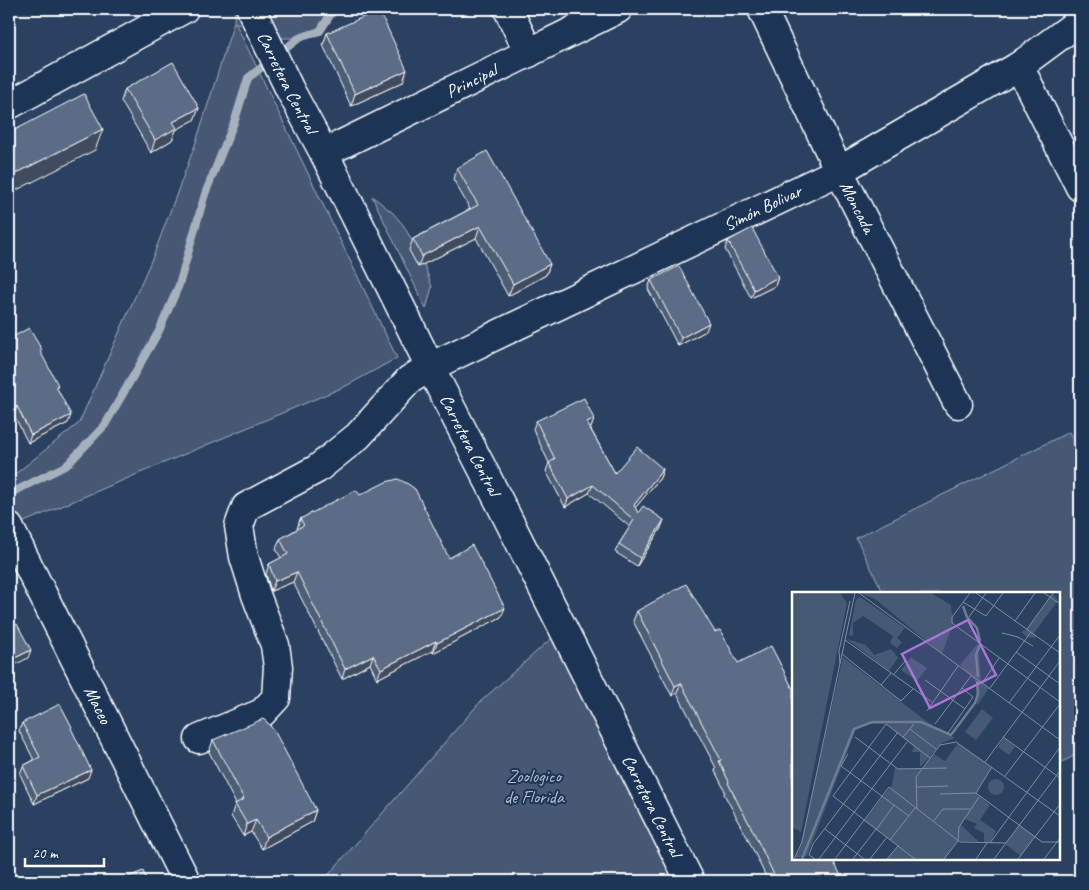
<svg xmlns="http://www.w3.org/2000/svg" width="1089" height="890" font-family="Caveat,sans-serif">
	<rect width="100%" height="100%" fill="#2a4161"/>
	<filter id="ink" filterUnits="userSpaceOnUse"><feTurbulence type="fractalNoise" baseFrequency=".02" numOctaves="2"/><feDisplacementMap in="SourceGraphic" scale="10" xChannelSelector="R" yChannelSelector="G"/><feConvolveMatrix kernelMatrix="1 2 1 2 8 2 1 2 1" color-interpolation-filters="sRGB"/></filter>
	<g filter="url(#ink)">
		<g fill="#465975" stroke="#a2acba">
			<path d="M235,9H334L320,31L299,38H265L235,22L397,358L346,386L17,525L9,501V479L79,423L154,254L195,145L234,22Z"/>
			<path d="M372,196L393,213L404,226L423,261L432,287L426,309Z"/>
			<path d="M1069,432L1080,454V753L1058,764V594H884L856,538Z"/>
			<path d="M562,629L690,881H320L330,873L481,701Z"/>
		</g>
		<g fill="none" stroke-linecap="round" stroke-linejoin="round">
			<path stroke="#a7b1be" stroke-width="8" d="M9,494L67,465L105,425L159,331L179,285L205,194L235,120L248,78L299,38L320,31L334,9"/>
			<defs>
				<g id="minor">
					<path d="M508,9L529,53"/>
					<path id="s1" d="M762,9L839,171L958,404"/>
					<path d="M1019,66L1080,187"/>
					<path d="M9,105L184,9"/>
					<path id="s2" d="M324,153L618,9"/>
					<path id="s3" d="M9,527L186,881"/>
					<path id="s4" d="M199,739L262,713L276,698L278,667L275,645L256,595L244,557L239,526L246,507L317,469L358,436L409,380L430,367L839,171L1019,66L1080,21"/>
				</g>
				<g id="highway">
					<path id="s5" d="M251,9L290,90L324,153L409,324L430,367L500,503L690,881"/>
				</g>
			</defs>
			<use href="#minor" stroke="#fff" stroke-width="31"/>
			<use href="#highway" stroke="#fff" stroke-width="31"/>
			<use href="#minor" stroke="#1d3557" stroke-width="28"/>
			<use href="#highway" stroke="#1d3557" stroke-width="28"/>
		</g>
		<g fill="#4e5d73" stroke="#fff">
			<path d="M327,33L403,82L351,106L323,45Z"/>
			<path d="M125,89L199,108L194,120L176,130L172,140L151,153L121,101Z"/>
			<path d="M457,168L550,264L546,275L508,296L476,238L418,267L409,250L413,239L470,209L453,179Z"/>
			<path d="M728,241L778,277L775,286L751,298L725,249Z"/>
			<path d="M651,280L706,331L678,346L648,289Z"/>
			<path d="M9,339L41,354L57,388L68,423L28,443L14,415L11,416L9,412Z"/>
			<path d="M594,419L591,428H590L615,473L663,469L660,478L635,508L638,513L661,528L637,566L615,552L619,544L630,527L589,493L565,507L546,471L549,463L533,429L536,421Z"/>
			<path d="M360,495L449,558L501,617L433,653L432,651L377,679L370,664L342,679L293,582L271,591L266,574L269,564L281,558L276,549L280,539L297,529L300,519Z"/>
			<path d="M637,611L793,859L844,881H768L746,835L736,818V816L724,794L725,791L715,771L716,768L677,693L672,696L633,621Z"/>
			<path d="M22,723L71,729L88,778L34,804L20,774L23,766L34,760L19,731Z"/>
			<path d="M213,740L316,810L312,822L262,849L251,832L243,836L231,816L235,804H236L209,752Z"/>
		</g>
		<g fill="#404c5e" stroke="#fff">
			<path d="M407,70L403,82L351,106L355,94Z"/>
			<path d="M199,108L194,120L176,130L172,140L151,153L155,140L173,122Z"/>
			<path d="M103,129L95,150L9,194V177Z"/>
			<path d="M480,226L476,238L418,267L422,256Z"/>
			<path d="M550,264L546,275L508,296L513,284Z"/>
			<path d="M778,277L775,286L751,298L754,290Z"/>
			<path d="M709,323L706,331L678,346L681,338Z"/>
			<path d="M17,406L14,415L11,416L14,408Z"/>
			<path d="M71,415L68,423L28,443L31,435Z"/>
			<path d="M594,419L591,428L584,431L587,423Z"/>
			<path d="M663,469L660,478L631,513L634,505Z"/>
			<path d="M593,485L589,493L565,507L568,499Z"/>
			<path d="M664,520L661,528L637,566L640,558Z"/>
			<path d="M297,572L293,582L271,591L275,581Z"/>
			<path d="M505,608L501,617L433,653L437,643Z"/>
			<path d="M436,641L432,651L377,679L381,669Z"/>
			<path d="M31,650L28,658L9,668V661Z"/>
			<path d="M373,655L370,664L342,679L345,669Z"/>
			<path d="M681,683L677,693L672,696L675,686Z"/>
			<path d="M91,770L88,778L34,804L37,795Z"/>
			<path d="M316,810L312,822L262,849L266,837Z"/>
			<path d="M256,820L251,832L243,836L247,824Z"/>
		</g>
		<g fill="#5b6c86" stroke="#fff">
			<path d="M379,10L407,70L355,94L327,33Z"/>
			<path d="M173,62L199,108L173,122L177,128L155,140L125,89Z"/>
			<path d="M84,94L103,129L9,177V133Z"/>
			<path d="M487,151L550,264L513,284L480,226L422,256L413,239L478,205L457,168Z"/>
			<path d="M752,228L778,277L754,290L728,241Z"/>
			<path d="M679,266L709,323L681,338L651,280Z"/>
			<path d="M29,328L42,350L40,351L58,385L56,386L71,415L31,435L17,406L14,408L9,398V339Z"/>
			<path d="M584,398L594,419L587,423L615,473L637,447L663,469L634,505L638,513L643,506L664,520L640,558L619,544L634,520L593,485L568,499L549,463L555,459L536,421Z"/>
			<path d="M398,479L408,484L415,489L449,558L472,545L505,608L437,643L436,641L381,669L373,655L345,669L297,572L275,581L269,564L288,554L280,539L304,525L300,519L356,490L360,495L386,482Z"/>
			<path d="M686,584L715,632L720,630L738,663L771,646L793,689V859H832L844,881H777L750,825L740,807L728,783L729,782L719,761L721,760L681,683L675,686L637,611Z"/>
			<path d="M17,624L31,650L9,661V629Z"/>
			<path d="M60,704L72,727L71,728L91,770L37,795L23,766L40,757L22,723Z"/>
			<path d="M263,719L267,722L275,732L316,810L266,837L256,820L247,824L235,804L244,799L213,740Z"/>
			<path d="M143,871L147,881H118Z"/>
		</g>
	</g>
	<g text-anchor="middle" dominant-baseline="central" stroke-width="4" stroke-linejoin="round" paint-order="stroke">
		<g font-size="18" fill="#fff" stroke="#1d3557">
			<text stroke="none"><textPath href="#s2" startOffset="164">Principal</textPath></text>
			<text stroke="none"><textPath href="#s5" startOffset="82">Carretera Central</textPath></text>
			<text stroke="none"><textPath href="#s4" startOffset="889">Simón Bolivar</textPath></text>
			<text stroke="none"><textPath href="#s1" startOffset="220">Moncada</textPath></text>
			<text stroke="none"><textPath href="#s5" startOffset="488">Carretera Central</textPath></text>
			<text stroke="none"><textPath href="#s3" startOffset="199">Maceo</textPath></text>
			<text stroke="none"><textPath href="#s5" startOffset="892">Carretera Central</textPath></text>
		</g>
		<g font-size="18" fill="#b5bdc8" stroke="#1d3557">
			<text x="534" y="776">Zoologico<tspan x="534" dy="21">de Florida</tspan></text>
		</g>
	</g>
	<g transform="translate(792 592)">
		<rect width="268" height="268" fill="#2a4161"/>
		<path d="M0,1H48L55,11L9,240L0,235ZM68,1H139L159,13L161,32L150,62L83,7ZM261,1L267,10H265L242,41L245,44L243,46L235,45L229,40L235,37ZM68,5L113,36L105,46L110,50L105,56L98,51L101,44L71,24L61,31V44L57,43L64,8ZM55,47L74,53L82,63L99,57L106,66L97,79ZM186,51L189,88L197,96L185,114L184,90L168,73ZM51,65L134,129L163,146L150,151L128,175V160H120L122,155L94,132H74L64,137L15,264L2,267L7,259ZM119,65L135,76L125,89L109,78ZM190,117L201,126L184,148L173,140ZM212,146L223,155L217,163L206,155ZM166,151L200,175L184,201L198,213L188,228L204,239L198,251H192V241L182,236L185,232L173,227L169,233L187,250L166,249L152,267H95L106,254L72,229L100,193L103,176L130,177L142,162L153,169ZM196 195a8 8 0 1 1 16 0a8 8 0 1 1-16 0ZM227,233L243,244L229,264L213,252Z" fill="#465975"/>
		<path fill="none" stroke="#6d7d92" stroke-width="2.5" d="M171,14L175,25L185,36L188,49M186,85L184,63L188,53M10,267L62,137L80,130H129L159,143L183,111L186,102L185,89"/>
		<path fill="none" stroke="#7f8da0" stroke-width="1" d="M67,1L268,148M178,1L160,25V31L268,110M184,1L268,61M252,1L268,12M171,10L194,24L211,1M177,25L194,1M223,29L243,1M235,37L261,1M210,41L226,45L241,54M53,48L140,110M224,60L268,92M50,62L109,109L121,97M48,72L47,59L58,9M102,82L114,68M133,88L173,117M190,91L207,66M89,93L99,81M198,96L239,40M217,111L268,43M135,119L166,74M143,132L179,84M118,137L144,157M156,141L181,105L170,96M63,145L106,177L155,176M111,145L122,132M211,145L268,186M56,162L49,174L117,224M193,170L268,69M213,184L268,112M124,195L156,194M184,201L200,175M148,202L184,201L250,250H268M125,217L124,185L148,153L164,150L268,224M141,230L151,217H178M33,237L72,267M84,238L102,213M98,248L123,216M198,251L268,155M2,267L10,250L63,1M23,267L17,263L21,252L106,140M27,267L115,150M43,267L97,195L168,250L214,251M61,267L84,237M78,267L95,245M95,267L106,254M123,267L41,204L94,132L138,166M152,267L166,249L167,235L187,205M184,267L195,251M202,267L268,179M226,267L268,212M252,267L268,246"/>
		<path fill="#a976d5" fill-opacity="0.15" stroke="#a976d5" stroke-width="2.5" d="M176,28L204,83L138,116L110,62Z"/>
		<rect width="268" height="268" fill="none" stroke="#fff" stroke-width="2.5"/>
	</g>
	<rect width="1089" height="890" fill="none" stroke="#1d3557" stroke-width="30"/>
	<rect x="15" y="15" width="1059" height="860" fill="none" stroke="#fff" stroke-width="2" filter="url(#ink)"/>
	<path d="M25 858v8h79v-8" fill="none" stroke="#ffffff" stroke-width="2.5"/>
	<text x="32" y="858" font-size="15" fill="#ffffff" stroke="#1d3557" stroke-width="4" paint-order="stroke">20 m</text>
</svg>
